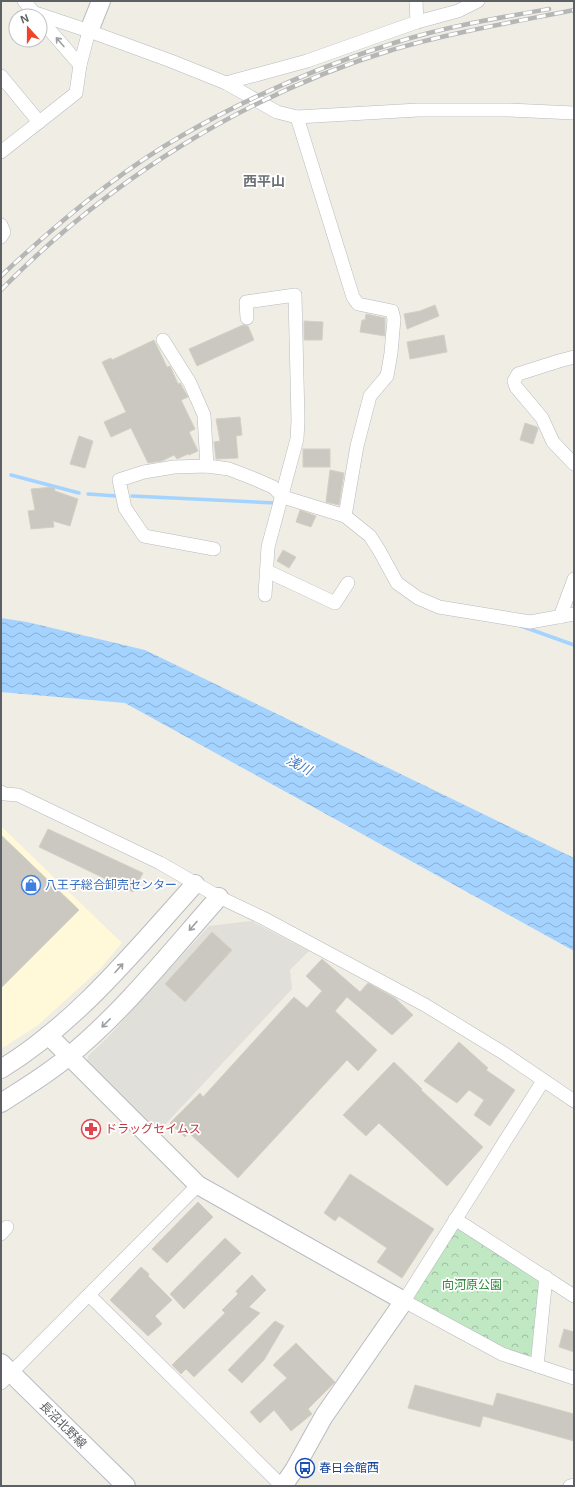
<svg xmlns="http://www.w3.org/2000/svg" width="575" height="1487" font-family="Helvetica,'Noto Sans JP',sans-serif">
	<defs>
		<pattern id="forest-crowns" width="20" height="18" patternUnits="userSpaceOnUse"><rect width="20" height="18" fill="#c0e8c2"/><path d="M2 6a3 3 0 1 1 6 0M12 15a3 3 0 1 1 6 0" fill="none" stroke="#9fbfa1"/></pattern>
		<pattern id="water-waves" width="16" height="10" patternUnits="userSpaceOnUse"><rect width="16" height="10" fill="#a4d3ff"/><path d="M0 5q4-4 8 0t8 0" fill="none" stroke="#89afd2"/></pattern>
	</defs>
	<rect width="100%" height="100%" fill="#efede4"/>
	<path fill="#fff8d9" d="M1,826L122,943L100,969L37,1026L1,1049Z"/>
	<path fill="#e0dfd9" d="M251,921L309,951L290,970L292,989L158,1132L87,1062L88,1056L108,1037L209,926Z"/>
	<path fill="url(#forest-crowns)" d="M455,1219L546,1277L537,1366L404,1301Z"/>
	<path fill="url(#water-waves)" d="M1,618L27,622L145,650L574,858V951L125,703L1,692Z"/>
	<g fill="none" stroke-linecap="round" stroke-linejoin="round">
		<g stroke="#a4d3ff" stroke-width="3.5">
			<path d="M11,475L79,493"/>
			<path d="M88,494L117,496"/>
			<path d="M132,496L276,503"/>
			<path d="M521,626L574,645"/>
		</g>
	</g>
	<g fill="#cac8c1" stroke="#d4d0c2">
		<path d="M435,305L439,316L407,329L404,314L420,311Z"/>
		<path d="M366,314L385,318V336L360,332L362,320H365Z"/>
		<path d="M304,321L323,322L322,340H304Z"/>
		<path d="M243,325L248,326L254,340L197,366L189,349Z"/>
		<path d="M444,335L447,352L410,359L407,342Z"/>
		<path d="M154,340L167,367L170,366L178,384L180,383L188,397L181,400L195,429L189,432L198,451L189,455L188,454L177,459L174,455L162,461L148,463L131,428L111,437L104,422L126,412L102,362L111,358L112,360Z"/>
		<path d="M240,417L242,435L236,436L238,458L216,459L214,442L220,441L216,419Z"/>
		<path d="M525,423L537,427L538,429L533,444L520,440Z"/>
		<path d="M79,436L93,441L85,468L70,464Z"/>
		<rect x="303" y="449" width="27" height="18"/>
		<path d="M330,470L344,473L339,505L326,502Z"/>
		<path d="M54,487L55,491L78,499L70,526L53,521L54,527L31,529L28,511L35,510L31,489Z"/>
		<path d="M300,510L316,516L311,527L296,522Z"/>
		<path d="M283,550L296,557L289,568L277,561Z"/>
		<path d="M48,829L143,873L133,892L39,847Z"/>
		<path d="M1,835L79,910L1,988Z"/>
		<path d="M212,932L232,950L185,1002L165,984Z"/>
		<path d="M322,959L360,992L368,983L395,998L413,1015L392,1035L347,997L335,1011L377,1050L358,1071L347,1060L238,1178L189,1133L185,1137L170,1123L200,1093L203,1097L294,997L307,1008L322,991L306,976Z"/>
		<path d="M459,1042L488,1068L486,1070L515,1090L490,1126L474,1115L484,1100L469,1090L457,1103L424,1081Z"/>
		<path d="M394,1062L422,1089L421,1090L483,1147L447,1186L379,1123L366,1136L343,1115Z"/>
		<path d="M350,1174L434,1229L402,1278L377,1262L387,1248L339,1216L335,1221L324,1213Z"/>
		<path d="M198,1202L213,1217L167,1263L152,1249Z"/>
		<path d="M225,1238L241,1253L184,1309L170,1294Z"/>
		<path d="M141,1267L149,1274L148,1276L172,1300L155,1316L162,1324L148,1336L110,1300Z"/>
		<path d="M252,1275L266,1290L249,1307L260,1313L194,1377L186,1369L181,1374L172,1365L225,1313L222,1310L238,1294L236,1291Z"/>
		<path d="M275,1321L284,1326L264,1360L242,1383L228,1370Z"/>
		<path d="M564,1329L574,1332V1352L559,1347Z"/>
		<path d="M296,1343L335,1382L308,1409L312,1414L291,1431L274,1410L260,1423L250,1412L287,1378L273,1365Z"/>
		<path d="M415,1385L493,1406L497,1393L574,1414V1441L483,1416L480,1427L408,1408Z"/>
	</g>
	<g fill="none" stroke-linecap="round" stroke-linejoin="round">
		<defs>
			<g id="street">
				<path d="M24,1L37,16"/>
				<path d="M416,1L417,22"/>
				<path d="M35,13L89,31L171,61L226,83L307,61L417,22L458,11L478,1"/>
				<path d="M40,19L80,65"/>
				<path d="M1,76L39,122"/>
				<path d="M226,83L277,112L297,117L418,110H509L574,113"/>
				<path d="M297,117L353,297L358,304L392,311L394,319L391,353L387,376L370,396L357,446L345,516"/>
				<path d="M1,152L76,93L80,65L89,31"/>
				<path d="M1,225L4,232L1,237"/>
				<path d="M247,318L246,302L295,295L298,420L297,439L268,547L265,595"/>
				<path d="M163,340L190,383L204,415L207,466"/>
				<path d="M574,357L559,361L518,374L514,381L516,387L542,418L553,442L574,464"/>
				<path d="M214,549L144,536L125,508L119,480L144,472L174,467L207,466L229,469L257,480L273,487L283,497L345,516L370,536L379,550L397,583L418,598L439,607L530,622L574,614"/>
				<path d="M267,571L335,603L348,583"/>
				<path d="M560,617L574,579"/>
				<path d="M1,792L5,794L18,795L160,863L219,897L263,918L425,1005L505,1054L574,1101"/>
				<path d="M543,1081L404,1301L502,1354L574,1378"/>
				<path d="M455,1219L574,1296"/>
				<path d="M1,1234L7,1227"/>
				<path d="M89,1295L282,1486"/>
				<path d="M537,1366L546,1277"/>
				<path d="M1,1383L198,1185"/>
				<path d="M570,1486L574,1485"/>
			</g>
			<g id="secondary">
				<path d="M89,31L101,1"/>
				<path d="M48,1035L198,1185L404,1301L324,1416L294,1470L283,1486"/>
				<path d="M1,1069C78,1022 135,950 195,884"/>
				<path d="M1,1103C24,1088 48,1074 69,1056C125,1010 171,951 219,897"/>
				<path d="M1,1363L126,1486"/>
			</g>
		</defs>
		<use href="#street" stroke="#b7babf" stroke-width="14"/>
		<use href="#secondary" stroke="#b8bbc1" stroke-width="20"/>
		<use href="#street" stroke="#fff" stroke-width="13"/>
		<use href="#secondary" stroke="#fff" stroke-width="18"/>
		<defs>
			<g id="rail">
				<path d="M1,276C55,225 118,172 183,135C249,97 321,66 394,43C444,27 497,18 549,9"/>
				<path d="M1,290C110,179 246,94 395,49C454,32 514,22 574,10"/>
			</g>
		</defs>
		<use href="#rail" stroke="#b5b6b6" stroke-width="4.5"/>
		<use href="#rail" stroke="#fff" stroke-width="3" stroke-dasharray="9" stroke-linecap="butt"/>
	</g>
	<defs><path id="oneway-shaft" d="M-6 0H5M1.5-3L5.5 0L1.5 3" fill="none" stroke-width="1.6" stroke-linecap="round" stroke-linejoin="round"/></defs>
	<g stroke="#9da0a3">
		<use href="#oneway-shaft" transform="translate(60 42) rotate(-131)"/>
		<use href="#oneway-shaft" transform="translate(193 926) rotate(131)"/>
		<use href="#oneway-shaft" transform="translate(119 968) rotate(-48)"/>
		<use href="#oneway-shaft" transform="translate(106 1023) rotate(135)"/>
	</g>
	<defs>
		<symbol id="shop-ring" viewBox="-11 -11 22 22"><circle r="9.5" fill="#fff" stroke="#3f7fe0" stroke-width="1.5"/><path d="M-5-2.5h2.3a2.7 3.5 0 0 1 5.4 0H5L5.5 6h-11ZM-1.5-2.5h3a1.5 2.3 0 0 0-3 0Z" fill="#3f7fe0"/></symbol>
		<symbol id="pharmacy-ring" viewBox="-11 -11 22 22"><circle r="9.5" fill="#fff" stroke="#e0444e" stroke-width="1.5"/><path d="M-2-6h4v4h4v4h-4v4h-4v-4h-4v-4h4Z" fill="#e0444e"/></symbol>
		<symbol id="bus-ring" viewBox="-11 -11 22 22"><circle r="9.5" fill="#fff" stroke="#1a4fb4" stroke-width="1.5"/><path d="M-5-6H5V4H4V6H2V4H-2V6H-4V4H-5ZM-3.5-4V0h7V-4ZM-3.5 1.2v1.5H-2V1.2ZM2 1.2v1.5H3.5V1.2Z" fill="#1a4fb4"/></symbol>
	</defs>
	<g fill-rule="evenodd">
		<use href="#shop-ring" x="20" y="874" width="22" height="22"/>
		<use href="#pharmacy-ring" x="80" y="1118" width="22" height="22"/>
		<use href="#bus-ring" x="294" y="1457" width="22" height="22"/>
	</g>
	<g text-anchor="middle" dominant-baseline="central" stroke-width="3.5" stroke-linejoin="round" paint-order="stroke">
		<g font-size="12" fill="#366cbe" stroke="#fff" text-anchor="start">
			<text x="45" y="885">八王子総合卸売センター</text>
		</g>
		<g font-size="12" fill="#be3a42" stroke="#fff" text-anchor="start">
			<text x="105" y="1129">ドラッグセイムス</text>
		</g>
		<g font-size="12" fill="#32873a" stroke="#fff">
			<text x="472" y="1285">向河原公園</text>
		</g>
		<g font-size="12" fill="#5c6065" stroke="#fff">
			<text transform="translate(63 1425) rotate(45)">長沼北野線</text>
		</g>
		<g font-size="12" fill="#164399" stroke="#fff" text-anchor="start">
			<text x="319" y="1468">春日会館西</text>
		</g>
		<g font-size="13" font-style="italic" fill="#4077bf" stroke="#fff">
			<text transform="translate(299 765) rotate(28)">浅川</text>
		</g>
		<g font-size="14" font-weight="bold" fill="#6d7277" stroke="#fff">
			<text x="264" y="181">西平山</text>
		</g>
	</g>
	<rect width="575" height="1487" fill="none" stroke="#5c6065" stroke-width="4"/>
	<g transform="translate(28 28) rotate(339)"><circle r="19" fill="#ffffff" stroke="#bebfc1"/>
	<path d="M0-3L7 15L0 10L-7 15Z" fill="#f0442a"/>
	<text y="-6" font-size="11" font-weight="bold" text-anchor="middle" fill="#5c6065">N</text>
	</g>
</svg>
